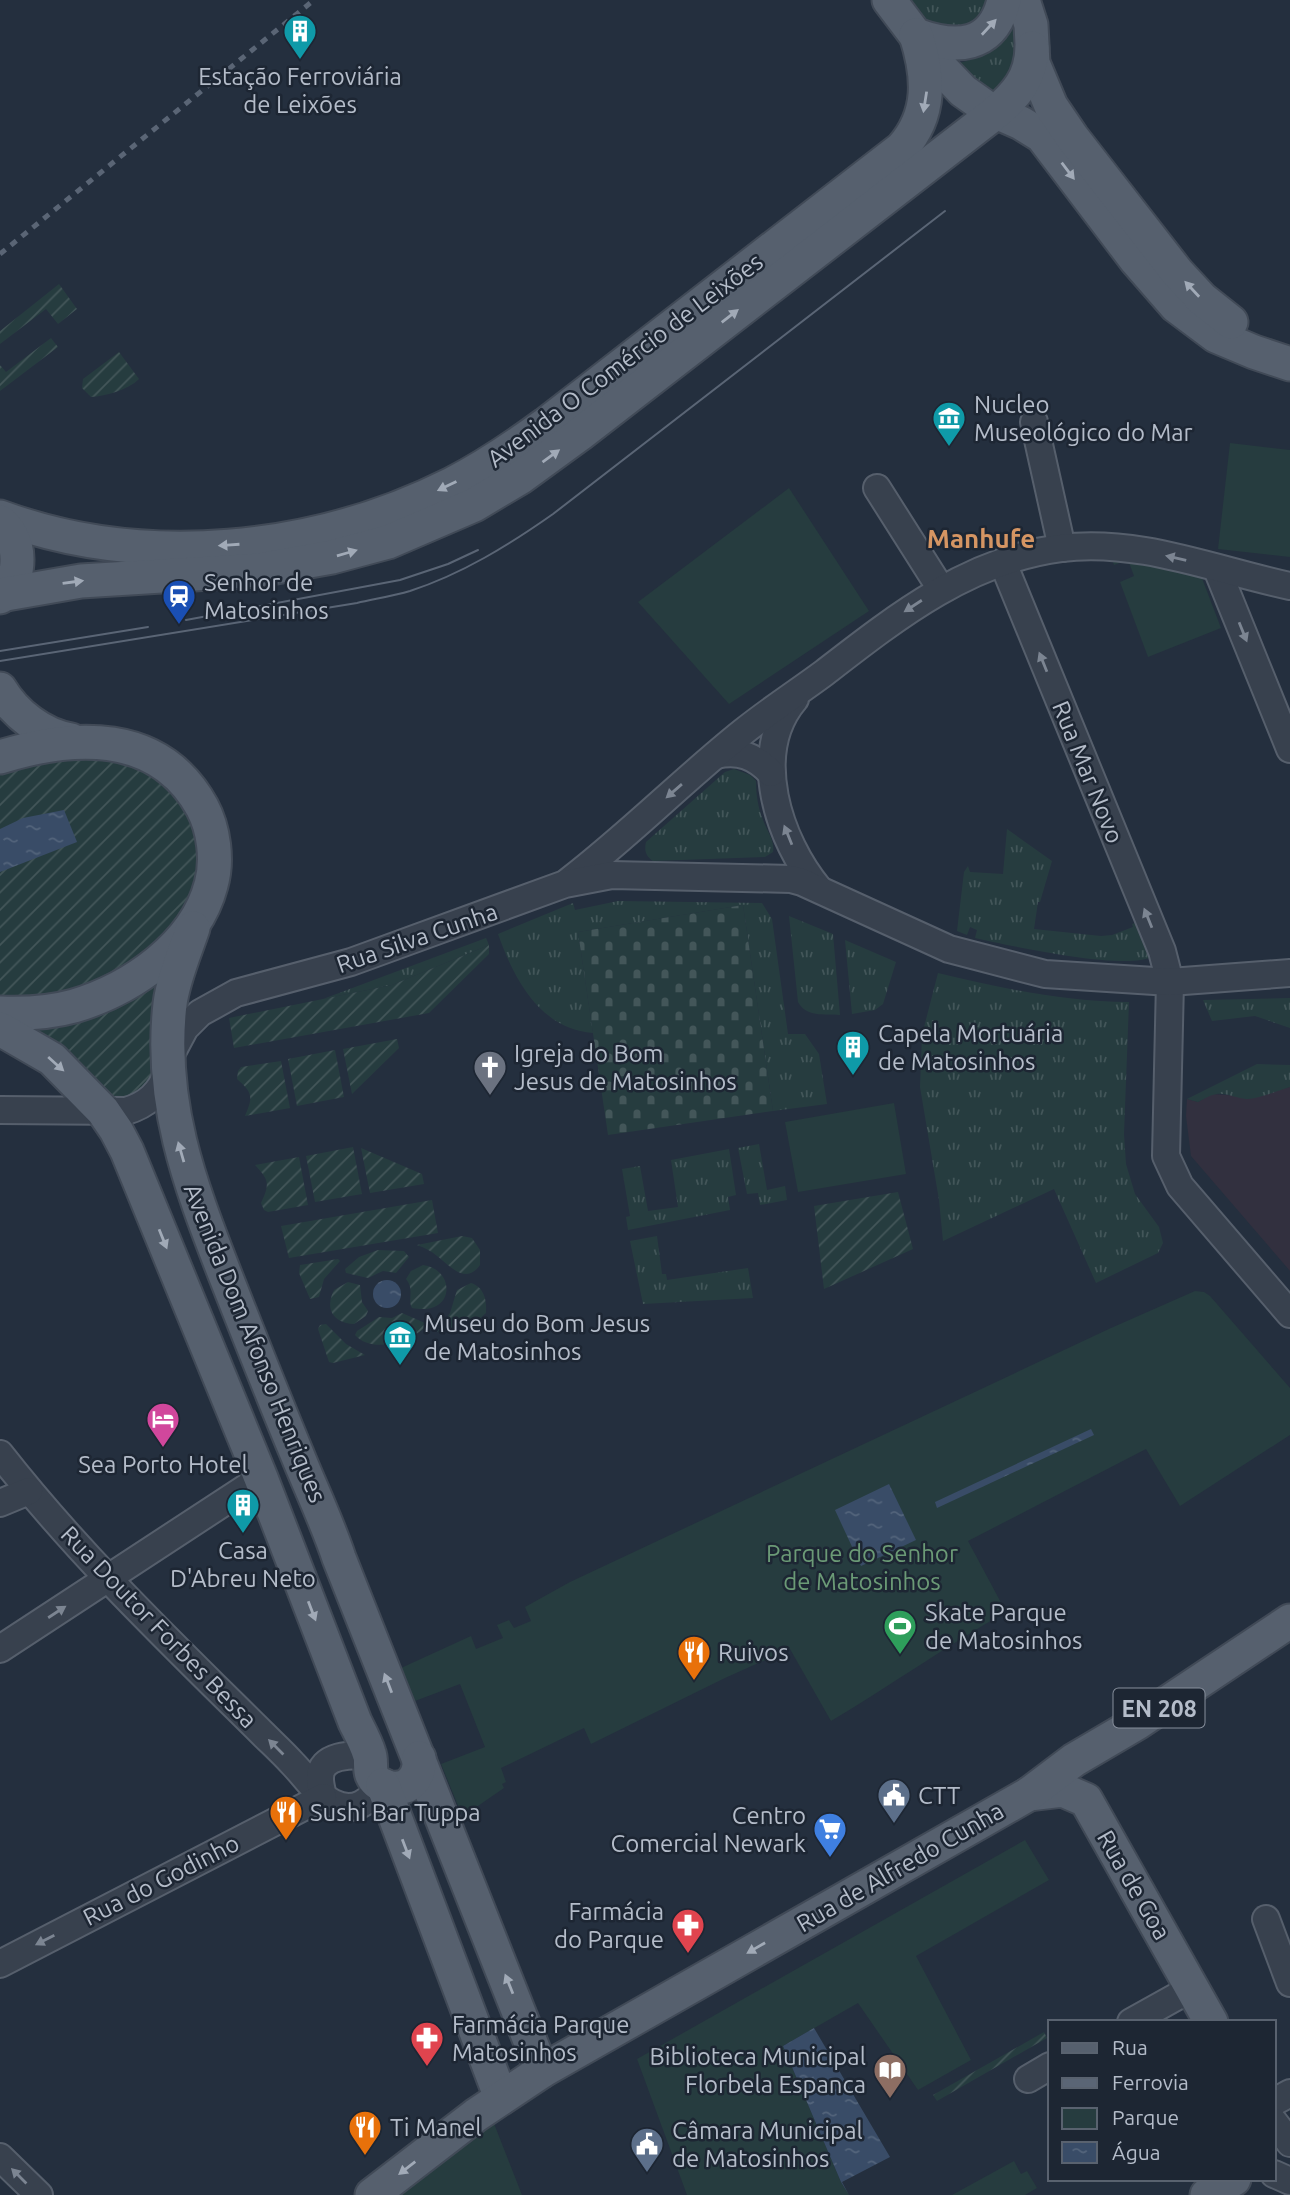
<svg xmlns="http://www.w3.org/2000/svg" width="1290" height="2195" font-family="Ubuntu,sans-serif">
	<defs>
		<pattern id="grass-tufts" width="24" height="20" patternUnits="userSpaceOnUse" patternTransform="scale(1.75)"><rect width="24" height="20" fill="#263c3f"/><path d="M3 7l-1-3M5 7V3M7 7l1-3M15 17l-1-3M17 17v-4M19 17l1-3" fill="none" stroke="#435659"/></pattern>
		<pattern id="cemetery-stones" width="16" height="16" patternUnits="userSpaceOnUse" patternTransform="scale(1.75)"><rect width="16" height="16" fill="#263c3f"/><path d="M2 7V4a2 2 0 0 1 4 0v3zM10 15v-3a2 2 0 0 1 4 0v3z" fill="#435659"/></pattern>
		<pattern id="garden-furrows" width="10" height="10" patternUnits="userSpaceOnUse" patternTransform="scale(1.75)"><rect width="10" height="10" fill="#263c3f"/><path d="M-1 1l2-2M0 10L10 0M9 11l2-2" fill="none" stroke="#435659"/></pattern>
		<pattern id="water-ripples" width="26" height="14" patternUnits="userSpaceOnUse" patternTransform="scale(1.75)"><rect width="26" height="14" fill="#394c67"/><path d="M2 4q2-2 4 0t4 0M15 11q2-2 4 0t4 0" fill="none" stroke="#53647b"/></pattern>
	</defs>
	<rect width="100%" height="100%" fill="#242f3e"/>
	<path fill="#32303f" d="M1290,1087V1271L1191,1156L1186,1116L1187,1099L1198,1102L1212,1094L1240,1096L1247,1099Z"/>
	<g fill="url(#grass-tufts)">
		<path d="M903,0H993L969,31H934Z"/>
		<path d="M1013,21L1023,52L994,104L958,63C984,58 1001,45 1013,21Z"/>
		<path d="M734,769L750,775L756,781C756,795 758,807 763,820C767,831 775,841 773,852L765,857L653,861C646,856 644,851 646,842L725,772Z"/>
		<path d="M1007,829L1052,861L1040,902H1038L1034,929L1101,936L1112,935L1133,927L1132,924L1139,922L1151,957C1126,971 1006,945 975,938L977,930L970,927L967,935L957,931L964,872L968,866L970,872L1003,874Z"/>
		<path d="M618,901L762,903L772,919L788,1034H805L819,1054L827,1104L773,1111L743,905L578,932L593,1033C540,1029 514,979 498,934L573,903L575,910Z"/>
		<path d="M789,916L833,934L840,1015C824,1014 806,1017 798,1002Z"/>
		<path d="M486,938L489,945L392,985L323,999Z"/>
		<path d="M845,940L896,962L883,1004L875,1010L852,1014Z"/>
		<path d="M938,973C1001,988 1064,1002 1129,1002L1124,1134L1126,1164L1135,1194L1159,1227L1163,1243L1158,1253L1096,1283L1054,1189L943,1241L939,1200L920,1087L922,1035Z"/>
		<path d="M1290,998V1028L1255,1016L1212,1021L1203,1000Z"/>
		<path d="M1257,1064L1290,1065V1087C1280,1090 1255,1100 1246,1099C1222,1095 1222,1088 1198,1102L1187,1099Z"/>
		<path d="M759,1144L767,1190L785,1186L787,1200L760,1205L758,1193L747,1194L738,1148Z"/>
		<path d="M729,1149L736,1195L728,1197L730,1210L628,1230L626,1217L630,1216L622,1169L640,1166L648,1211L678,1207L671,1160Z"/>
		<path d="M657,1236L662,1274H666L667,1280L748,1268L753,1298L643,1304L630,1241Z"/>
	</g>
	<path fill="url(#cemetery-stones)" d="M743,905L773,1111L608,1135L578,932Z"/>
	<g fill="#263c3f">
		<path d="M1230,443L1290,450V557L1218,549Z"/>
		<path d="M789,488L869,611L729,704L638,602Z"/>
		<path d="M1111,556L1200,573L1221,628L1148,657L1120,582L1134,576L1128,560L1114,565Z"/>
		<path d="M894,1103L906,1174L798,1192L785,1122Z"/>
		<path d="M1195,1291L1204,1292L1210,1296L1290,1388V1435L1180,1506L1146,1449L968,1541L1006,1612C946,1646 890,1686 831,1721L790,1649L725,1678L591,1744L584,1728L501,1768L506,1782L502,1784L504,1788L475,1808L461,1813L441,1764L485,1747L460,1684L415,1701L401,1668L471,1636L476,1649L503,1638L497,1625L509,1620L514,1628L531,1621L525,1607L570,1582L1111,1328Z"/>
		<path d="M1025,1840L1049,1880L916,1956L971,2060L918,2090L858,2003L783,2046L841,2182L849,2195H687L637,2059Z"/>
		<path d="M493,2121L522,2195H398Z"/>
		<path d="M1014,2161L1021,2174L1027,2171L1037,2188L1025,2195H952Z"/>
	</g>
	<g fill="url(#garden-furrows)">
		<path d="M59,284L77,309L58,324L46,309L0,344V331Z"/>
		<path d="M51,338L58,347L0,391V365L6,372Z"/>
		<path d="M119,352L139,379C128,390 106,396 91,397L82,388L83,379Z"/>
		<path d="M108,757L157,773L192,811L203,862L184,915L138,961L84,990L0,1002V772L40,759Z"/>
		<path d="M489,945V954L429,1013L234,1048L229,1018L392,985Z"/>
		<path d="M166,976L155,1069L148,1091L118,1102L28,1031C80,1025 125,1012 166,976Z"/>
		<path d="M397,1039L399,1048L352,1094L343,1049Z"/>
		<path d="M335,1050L344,1097L297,1106L288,1059Z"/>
		<path d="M281,1061L290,1108L245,1116C253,1097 253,1093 237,1079L238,1071L241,1067Z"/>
		<path d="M353,1147L362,1194L315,1202L306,1156Z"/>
		<path d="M361,1148L422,1174L424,1184L370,1193Z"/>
		<path d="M299,1157L308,1205L268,1212L264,1210L261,1203C270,1184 269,1180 255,1165Z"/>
		<path d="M898,1192L913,1249L824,1289L814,1206Z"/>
		<path d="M432,1200L438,1233L289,1258L281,1226Z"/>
		<path d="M462,1236L472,1238L480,1250V1265C466,1285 451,1267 437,1256C431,1251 425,1248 417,1245Z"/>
		<path d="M378,1250L404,1251L409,1257L396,1273L383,1271L368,1278L346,1273L345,1269L359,1257Z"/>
		<path d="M338,1259L340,1261L324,1279L319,1297L310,1299L299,1273L300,1265Z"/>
		<path d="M423,1265C456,1269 456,1317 412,1308C407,1300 415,1290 406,1279L411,1271Z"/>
		<path d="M348,1282L360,1285L362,1302L368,1311L366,1316L354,1324C332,1323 325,1308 334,1290Z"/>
		<path d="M471,1283C484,1287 487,1300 486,1313L477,1321L437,1332L450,1313L457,1290Z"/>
		<path d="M402,1313L425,1323L426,1327C409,1342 372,1354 355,1335L357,1331L379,1317L392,1318Z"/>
		<path d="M326,1324L346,1344L365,1355L333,1363L329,1362L318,1329L320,1325Z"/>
		<path d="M1044,2032L1047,2038L937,2101L933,2095Z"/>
	</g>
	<g fill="url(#water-ripples)">
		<path d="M64,810L77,842L0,872V829L23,818Z"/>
		<circle cx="387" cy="1294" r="14"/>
		<path d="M1091,1429L1094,1435L937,1508L935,1502Z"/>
		<path d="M889,1484L916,1540L861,1566L835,1510Z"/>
		<path d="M814,2028L890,2157L842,2182L849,2195L841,2182L783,2046Z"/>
	</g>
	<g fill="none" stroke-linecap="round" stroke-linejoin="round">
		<defs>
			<g id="minor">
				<path d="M1034,422L1062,548"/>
				<path d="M877,488L941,589"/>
				<path d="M1003,563L1162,951L1170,982L1166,1156L1180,1186L1290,1314"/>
				<path d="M1217,569L1290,749"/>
				<path d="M795,699C749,753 779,841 819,889"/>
				<path d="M716,755C739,750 755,756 771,773"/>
				<path d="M569,881C629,835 683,780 743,732C769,711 797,693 824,673C895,618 968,560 1061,548C1138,538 1215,570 1290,586"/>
				<path d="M169,1058L185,1028L200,1013L236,993L351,962L565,884L612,875L791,879L802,882L949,949L1045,974L1170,982L1290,973"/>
				<path d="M0,1110L126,1111C147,1105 160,1093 168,1072"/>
				<path d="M0,1454C79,1555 171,1643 262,1733C272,1743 282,1752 292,1763C305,1776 317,1795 333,1803C355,1814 369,1801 383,1785"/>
				<path d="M0,1503L29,1491"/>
				<path d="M0,1649L261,1478"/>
				<path d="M323,1797C322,1791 320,1785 320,1779C319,1754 353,1754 371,1756"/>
				<path d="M1266,1919L1290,1983"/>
				<path d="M0,1964L323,1797"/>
				<path d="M1131,2022L1192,1988"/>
				<path d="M1028,2079L1050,2066"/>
				<path d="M1274,2102L1290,2093"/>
				<path d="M1274,2122L1290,2143"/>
				<path d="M0,2157L39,2195"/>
				<path d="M1274,2174L1290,2181"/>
			</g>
			<g id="major">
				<path d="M889,0L939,66L963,91L987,108L1021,123L1042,136L1136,260L1176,306L1216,336L1254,352L1290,364"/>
				<path d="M1023,0L1031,25L1033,63L1051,106L1072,137L1177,272L1202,299L1231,322"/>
				<path d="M916,35C955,49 993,49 1004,0"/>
				<path d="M0,517C144,570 315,553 452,484C485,467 516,446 546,424L902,148C932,114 929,76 916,35"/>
				<path d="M0,522C4,526 9,530 11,535C21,553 19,586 0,597"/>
				<path d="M6,594L81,581L259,570L332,557L388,542L474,505L521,477L580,434L995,113C1017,94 1031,78 1032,48"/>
				<path d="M0,689C15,714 42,735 71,740"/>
				<path d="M0,757C74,734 159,729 202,807C214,829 218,861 211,885C195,946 131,989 74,1006C49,1013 25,1014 0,1013"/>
				<path d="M193,928C185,952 173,979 170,1004C159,1102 189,1182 224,1272C248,1333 272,1394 297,1454C311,1489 327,1522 339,1558L542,2071"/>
				<path d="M0,1029L52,1059L103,1111L116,1130L127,1151L261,1478L355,1722C360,1732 366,1743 369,1753C372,1760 369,1767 372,1775C377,1787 394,1791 406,1786C417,1780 420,1769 419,1758"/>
				<path d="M383,1785L501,2098"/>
				<path d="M1029,1794L1063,1790L1086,1800L1211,2022"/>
				<path d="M372,2195L476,2115L542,2071L1029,1794L1074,1760L1137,1723L1290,1621"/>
				<path d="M1207,2195L1234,2179"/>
			</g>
		</defs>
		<use href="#minor" stroke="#565f6c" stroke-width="30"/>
		<use href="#major" stroke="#414a57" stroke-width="37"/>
		<use href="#minor" stroke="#38414e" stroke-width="26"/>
		<use href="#major" stroke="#56606e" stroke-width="33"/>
		<g stroke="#5a6575" stroke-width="2">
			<path d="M186,620L400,580L448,564L478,550"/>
			<path d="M0,651L148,627"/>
			<path d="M0,661L357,603C374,599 393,596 410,591C462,574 509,545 553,514L945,211"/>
		</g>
		<path stroke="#5a6575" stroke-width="5" stroke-dasharray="7 7" stroke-linecap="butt" d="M0,254L314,0"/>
	</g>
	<defs><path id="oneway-solid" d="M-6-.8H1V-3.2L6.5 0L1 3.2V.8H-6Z" transform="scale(1.75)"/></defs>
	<g fill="#a1aab7">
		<use href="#oneway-solid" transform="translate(989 27) rotate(-47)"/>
		<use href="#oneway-solid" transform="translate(925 102) rotate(99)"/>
		<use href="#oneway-solid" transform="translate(1068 171) rotate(53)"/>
		<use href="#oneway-solid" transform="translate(1192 289) rotate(-133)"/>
		<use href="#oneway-solid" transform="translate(730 316) rotate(-38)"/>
		<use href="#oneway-solid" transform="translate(551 456) rotate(-36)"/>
		<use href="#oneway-solid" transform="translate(447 486) rotate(154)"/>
		<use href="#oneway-solid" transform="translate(229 545) rotate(176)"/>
		<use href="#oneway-solid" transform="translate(347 553) rotate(-16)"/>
		<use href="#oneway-solid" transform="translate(73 582) rotate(-8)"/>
		<use href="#oneway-solid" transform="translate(56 1064) rotate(42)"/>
		<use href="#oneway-solid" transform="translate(181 1152) rotate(-106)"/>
		<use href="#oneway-solid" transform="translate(163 1239) rotate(68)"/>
		<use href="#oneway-solid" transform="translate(312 1611) rotate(69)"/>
		<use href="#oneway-solid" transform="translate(388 1683) rotate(-111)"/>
		<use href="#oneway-solid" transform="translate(406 1849) rotate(69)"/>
		<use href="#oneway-solid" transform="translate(756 1948) rotate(150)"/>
		<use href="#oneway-solid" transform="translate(509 1984) rotate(-112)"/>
		<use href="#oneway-solid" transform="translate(407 2168) rotate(142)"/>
	</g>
	<g fill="#7c8592">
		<use href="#oneway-solid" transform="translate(1176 558) rotate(-167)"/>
		<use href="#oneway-solid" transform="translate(913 606) rotate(147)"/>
		<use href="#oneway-solid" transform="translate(1243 632) rotate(68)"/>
		<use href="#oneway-solid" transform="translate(1043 662) rotate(-112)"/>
		<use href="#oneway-solid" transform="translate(674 791) rotate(139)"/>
		<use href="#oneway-solid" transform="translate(788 835) rotate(-112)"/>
		<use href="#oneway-solid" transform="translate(1148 918) rotate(-112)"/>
		<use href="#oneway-solid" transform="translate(57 1612) rotate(-33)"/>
		<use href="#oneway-solid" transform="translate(276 1747) rotate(-135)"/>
		<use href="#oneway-solid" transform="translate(45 1940) rotate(153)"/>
		<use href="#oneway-solid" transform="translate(19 2176) rotate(-135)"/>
	</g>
	<defs>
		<symbol id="building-pin" viewBox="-11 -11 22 30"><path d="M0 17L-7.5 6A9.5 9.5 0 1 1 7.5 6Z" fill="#0f9aa8" stroke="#1d2633"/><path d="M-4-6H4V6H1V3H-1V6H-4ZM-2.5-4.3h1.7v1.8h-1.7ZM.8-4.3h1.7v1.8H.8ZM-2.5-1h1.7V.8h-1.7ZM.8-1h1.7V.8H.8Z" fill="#fff"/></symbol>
		<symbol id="museum-pin" viewBox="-11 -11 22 30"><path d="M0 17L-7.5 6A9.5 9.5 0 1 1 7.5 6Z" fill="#0f9aa8" stroke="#1d2633"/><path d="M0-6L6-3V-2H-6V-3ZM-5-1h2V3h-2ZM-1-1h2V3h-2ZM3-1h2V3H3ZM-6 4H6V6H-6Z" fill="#fff"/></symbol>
		<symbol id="station-pin" viewBox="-11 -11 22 30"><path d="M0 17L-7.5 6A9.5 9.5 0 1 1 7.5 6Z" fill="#1a4fb4" stroke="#1d2633"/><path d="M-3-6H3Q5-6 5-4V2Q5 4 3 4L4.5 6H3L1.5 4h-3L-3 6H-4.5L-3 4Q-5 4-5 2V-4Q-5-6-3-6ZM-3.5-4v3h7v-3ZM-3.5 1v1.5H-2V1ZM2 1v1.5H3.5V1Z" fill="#fff"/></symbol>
		<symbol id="church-pin" viewBox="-11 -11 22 30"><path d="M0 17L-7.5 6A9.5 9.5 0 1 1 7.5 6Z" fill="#6b7280" stroke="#1d2633"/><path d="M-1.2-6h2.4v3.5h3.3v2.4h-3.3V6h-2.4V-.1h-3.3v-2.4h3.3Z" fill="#fff"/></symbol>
		<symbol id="hotel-pin" viewBox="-11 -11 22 30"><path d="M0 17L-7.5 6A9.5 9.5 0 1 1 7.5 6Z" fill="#d1479c" stroke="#1d2633"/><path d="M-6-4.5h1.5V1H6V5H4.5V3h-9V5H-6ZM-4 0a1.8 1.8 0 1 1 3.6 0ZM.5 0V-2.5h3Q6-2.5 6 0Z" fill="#fff"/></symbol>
		<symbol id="stadium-pin" viewBox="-11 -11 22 30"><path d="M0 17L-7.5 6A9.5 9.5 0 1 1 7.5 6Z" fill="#2e9e5b" stroke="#1d2633"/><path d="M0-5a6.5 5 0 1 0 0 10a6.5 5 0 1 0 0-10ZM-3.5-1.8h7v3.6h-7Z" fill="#fff"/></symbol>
		<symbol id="restaurant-pin" viewBox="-11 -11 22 30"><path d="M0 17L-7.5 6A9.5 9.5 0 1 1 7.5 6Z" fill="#e8710a" stroke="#1d2633"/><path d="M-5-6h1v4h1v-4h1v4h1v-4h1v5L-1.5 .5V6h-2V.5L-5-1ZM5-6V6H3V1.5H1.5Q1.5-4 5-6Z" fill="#fff"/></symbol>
		<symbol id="civic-pin" viewBox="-11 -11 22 30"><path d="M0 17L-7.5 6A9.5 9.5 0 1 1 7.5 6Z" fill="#5c6f8a" stroke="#1d2633"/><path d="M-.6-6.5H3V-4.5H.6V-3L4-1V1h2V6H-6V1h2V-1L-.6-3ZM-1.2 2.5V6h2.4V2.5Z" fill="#fff"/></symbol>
		<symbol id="supermarket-pin" viewBox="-11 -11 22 30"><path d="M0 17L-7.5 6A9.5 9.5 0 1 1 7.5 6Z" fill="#3f7fe0" stroke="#1d2633"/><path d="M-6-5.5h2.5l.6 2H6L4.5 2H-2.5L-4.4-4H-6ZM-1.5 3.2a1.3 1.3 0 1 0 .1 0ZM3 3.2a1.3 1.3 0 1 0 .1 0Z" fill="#fff"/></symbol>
		<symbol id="pharmacy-pin" viewBox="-11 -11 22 30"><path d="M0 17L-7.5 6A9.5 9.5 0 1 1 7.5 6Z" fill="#e0444e" stroke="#1d2633"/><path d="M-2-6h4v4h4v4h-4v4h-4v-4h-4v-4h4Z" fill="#fff"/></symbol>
		<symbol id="library-pin" viewBox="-11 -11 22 30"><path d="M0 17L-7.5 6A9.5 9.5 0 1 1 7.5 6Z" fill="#8d6e63" stroke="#1d2633"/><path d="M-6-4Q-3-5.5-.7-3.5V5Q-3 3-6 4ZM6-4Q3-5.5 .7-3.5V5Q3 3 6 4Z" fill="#fff"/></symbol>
	</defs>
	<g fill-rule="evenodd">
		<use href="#building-pin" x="281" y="12" width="38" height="52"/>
		<use href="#museum-pin" x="930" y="399" width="38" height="52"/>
		<use href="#station-pin" x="160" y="577" width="38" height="52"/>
		<use href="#building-pin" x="834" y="1028" width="38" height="52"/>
		<use href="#church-pin" x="471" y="1048" width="38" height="52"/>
		<use href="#museum-pin" x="381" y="1318" width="38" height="52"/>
		<use href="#hotel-pin" x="144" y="1400" width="38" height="52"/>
		<use href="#building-pin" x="224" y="1486" width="38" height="52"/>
		<use href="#stadium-pin" x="881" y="1607" width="38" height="52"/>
		<use href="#restaurant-pin" x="675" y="1633" width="38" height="52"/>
		<use href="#civic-pin" x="875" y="1776" width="38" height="52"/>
		<use href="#restaurant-pin" x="267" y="1793" width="38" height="52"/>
		<use href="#supermarket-pin" x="811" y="1810" width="38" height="52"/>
		<use href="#pharmacy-pin" x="669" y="1906" width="38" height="52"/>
		<use href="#pharmacy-pin" x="408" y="2019" width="38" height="52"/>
		<use href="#library-pin" x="871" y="2051" width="38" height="52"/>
		<use href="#restaurant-pin" x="346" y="2108" width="38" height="52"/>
		<use href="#civic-pin" x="628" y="2125" width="38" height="52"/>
	</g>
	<g text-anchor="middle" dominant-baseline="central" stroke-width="5" stroke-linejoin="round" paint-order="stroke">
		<rect fill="#1d2633" stroke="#878f9c" stroke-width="2" x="1113.5" y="1688.5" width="91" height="39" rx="5"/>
		<g font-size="23" font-weight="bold" fill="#b4bcc9">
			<text x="1159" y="1708">EN 208</text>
		</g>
		<g font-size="24" fill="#b4bcc9" stroke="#1d2633" text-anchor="start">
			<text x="300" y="76" text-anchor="middle">Estação Ferroviária<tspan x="300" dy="28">de Leixões</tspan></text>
			<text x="974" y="404">Nucleo<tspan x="974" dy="28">Museológico do Mar</tspan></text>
			<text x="204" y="582">Senhor de<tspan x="204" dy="28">Matosinhos</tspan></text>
			<text x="878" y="1033">Capela Mortuária<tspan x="878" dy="28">de Matosinhos</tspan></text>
			<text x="514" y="1053">Igreja do Bom<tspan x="514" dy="28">Jesus de Matosinhos</tspan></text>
			<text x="424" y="1323">Museu do Bom Jesus<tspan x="424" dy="28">de Matosinhos</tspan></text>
			<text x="163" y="1464" text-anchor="middle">Sea Porto Hotel</text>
			<text x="243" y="1550" text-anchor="middle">Casa<tspan x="243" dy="28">D'Abreu Neto</tspan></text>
			<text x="925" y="1612">Skate Parque<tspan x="925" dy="28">de Matosinhos</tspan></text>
			<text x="718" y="1652">Ruivos</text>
			<text x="918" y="1795">CTT</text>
			<text x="310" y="1812">Sushi Bar Tuppa</text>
			<text x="806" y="1815" text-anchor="end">Centro<tspan x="806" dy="28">Comercial Newark</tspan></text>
			<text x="664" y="1911" text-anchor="end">Farmácia<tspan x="664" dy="28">do Parque</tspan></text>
			<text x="452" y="2024">Farmácia Parque<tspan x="452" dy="28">Matosinhos</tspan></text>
			<text x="866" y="2056" text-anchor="end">Biblioteca Municipal<tspan x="866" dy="28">Florbela Espanca</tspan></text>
			<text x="390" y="2127">Ti Manel</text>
			<text x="672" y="2130">Câmara Municipal<tspan x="672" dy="28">de Matosinhos</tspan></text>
		</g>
		<g font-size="24" fill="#b4bcc9" stroke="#1d2633">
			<text transform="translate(625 360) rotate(-37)">Avenida O Comércio de Leixões</text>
			<text transform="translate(1088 772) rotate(68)">Rua Mar Novo</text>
			<text transform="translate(417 938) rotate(-19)">Rua Silva Cunha</text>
			<text transform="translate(255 1343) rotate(68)">Avenida Dom Afonso Henriques</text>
			<text transform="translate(159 1627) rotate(46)">Rua Doutor Forbes Bessa</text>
			<text transform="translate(900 1867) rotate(-30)">Rua de Alfredo Cunha</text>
			<text transform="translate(161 1880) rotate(-27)">Rua do Godinho</text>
			<text transform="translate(1134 1885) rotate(60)">Rua de Goa</text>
		</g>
		<g font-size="24" fill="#6b9a76" stroke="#1d2633">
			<text x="862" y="1553">Parque do Senhor<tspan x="862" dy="28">de Matosinhos</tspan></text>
		</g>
		<g font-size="26" font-weight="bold" fill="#d59563" stroke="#1d2633">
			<text x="981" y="538">Manhufe</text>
		</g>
	</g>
	<rect x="1048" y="2020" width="228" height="161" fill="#1d2633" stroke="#59626f" stroke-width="2"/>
	<rect x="1062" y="2043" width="35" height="10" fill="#56606e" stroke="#59626f" stroke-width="2"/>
	<text x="1112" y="2055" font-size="21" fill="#b4bcc9">Rua</text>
	<rect x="1062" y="2078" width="35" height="10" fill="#5a6575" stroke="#59626f" stroke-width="2"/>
	<text x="1112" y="2090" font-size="21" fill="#b4bcc9">Ferrovia</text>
	<rect x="1062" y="2108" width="35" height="21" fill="#263c3f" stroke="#59626f" stroke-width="2"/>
	<text x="1112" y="2125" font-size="21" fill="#b4bcc9">Parque</text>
	<rect x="1062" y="2142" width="35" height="21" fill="url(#water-ripples)" stroke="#59626f" stroke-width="2"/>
	<text x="1112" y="2160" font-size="21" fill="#b4bcc9">Água</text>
</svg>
